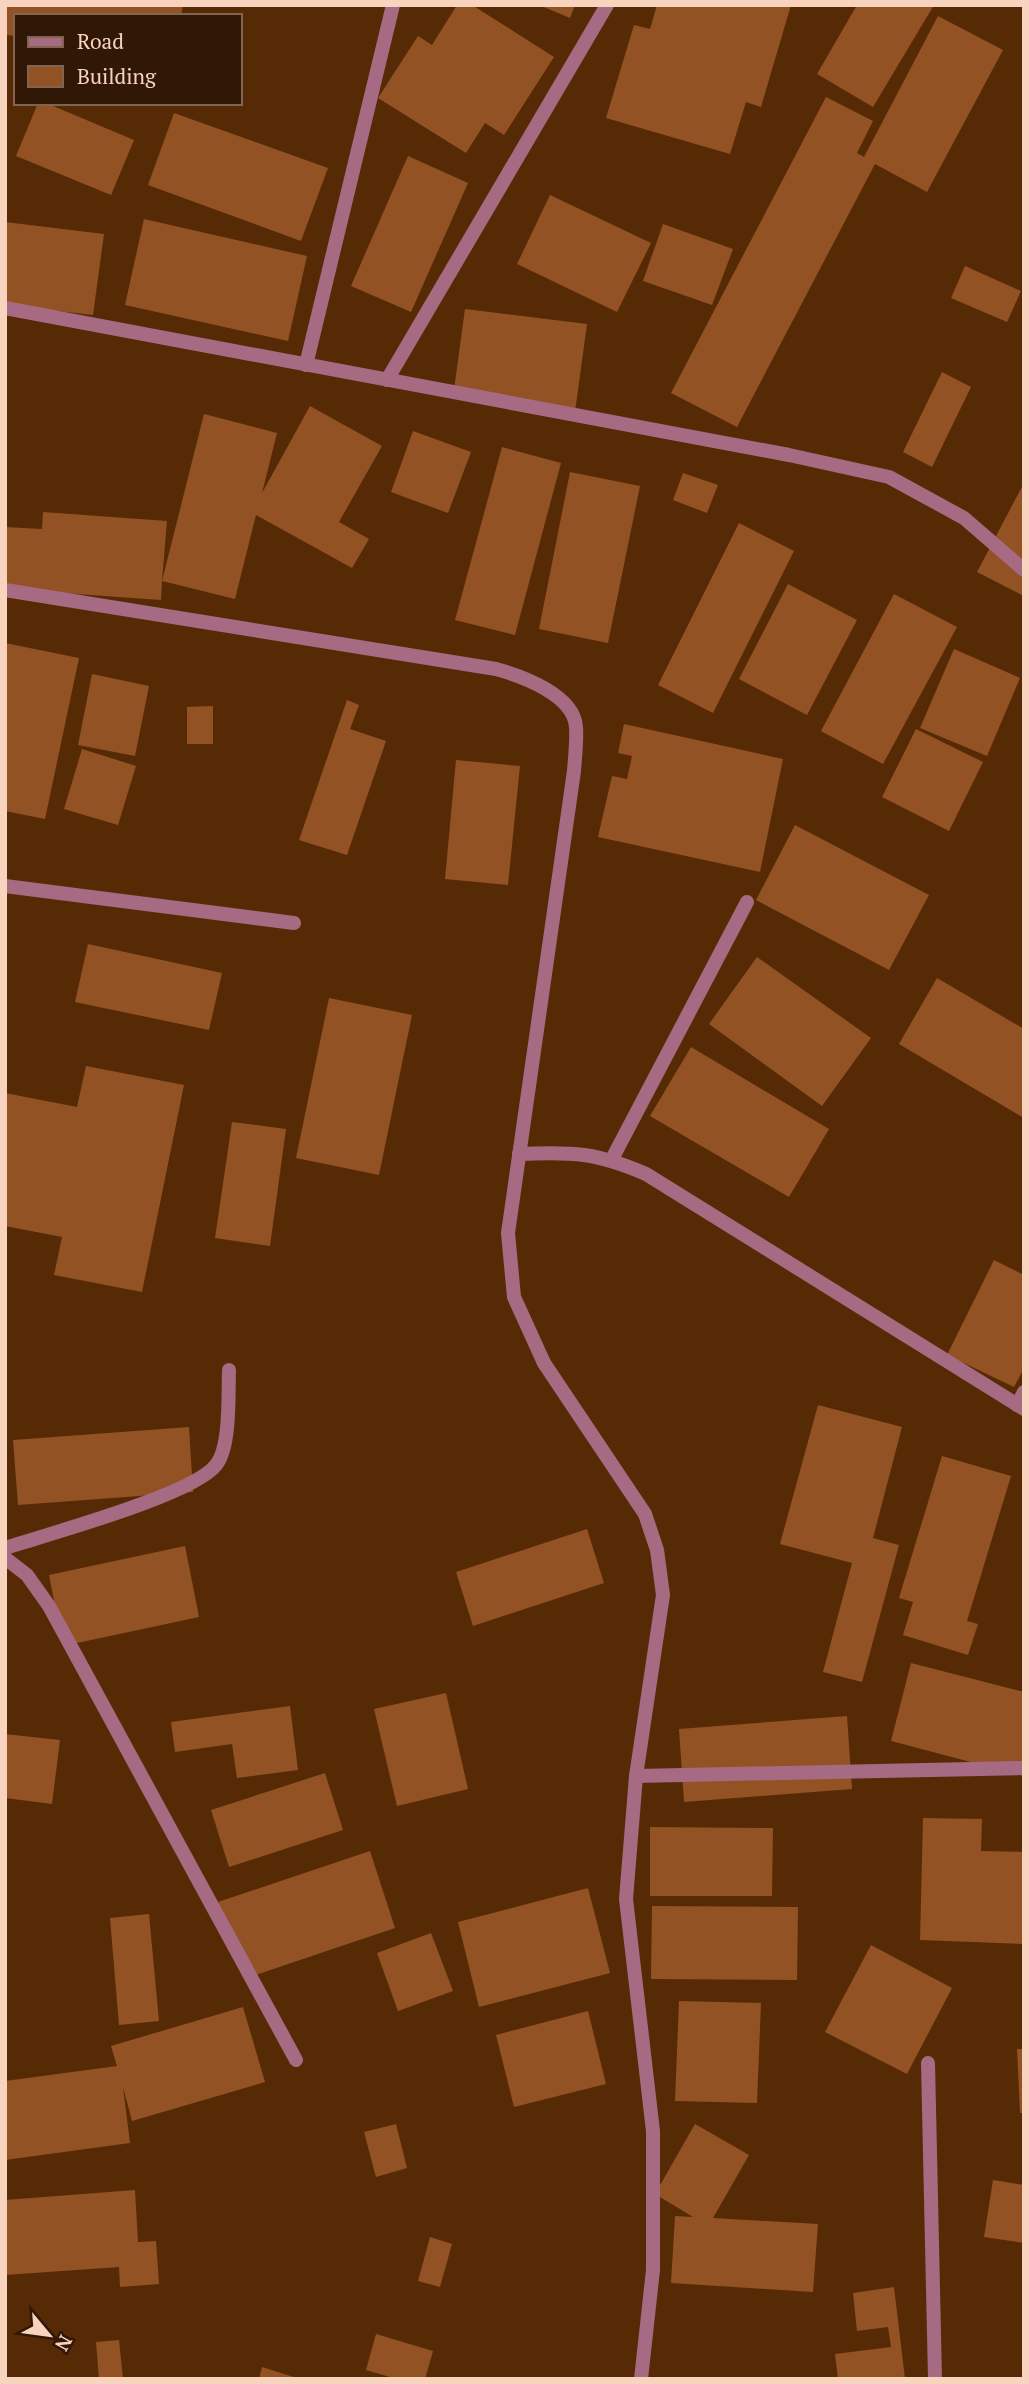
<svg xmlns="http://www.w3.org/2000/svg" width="1029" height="2384" font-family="'PT Serif',serif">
	<rect width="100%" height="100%" fill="#572a06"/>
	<g fill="#925224">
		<path d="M5,5H183L181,16H16V36L5,35Z"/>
		<path d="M457,5H472L554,57L504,135L485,123L466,153L378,98L418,36L432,45Z"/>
		<path d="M539,5H575L570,18Z"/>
		<path d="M657,5H791L761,107L746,102L730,154L606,118L634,25L650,29Z"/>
		<path d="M857,5H934L873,107L817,74Z"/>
		<path d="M938,16L1003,50L927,192L875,164L737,427L671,393L826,97L873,121L857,153L864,157Z"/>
		<path d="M38,103H46L134,140L111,195L16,156Z"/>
		<path d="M174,113L328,168L301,241L148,185Z"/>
		<path d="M408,156L468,183L411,312L351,286Z"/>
		<path d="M550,195L651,243L617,312L517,264Z"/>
		<path d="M144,219L307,256L288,341L125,305Z"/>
		<path d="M5,222L104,234L93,315L5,305Z"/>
		<path d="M663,224L733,249L712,305L643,281Z"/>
		<path d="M965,266L1021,291L1007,322L951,298Z"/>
		<path d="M465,309L587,324L575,412L453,397Z"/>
		<path d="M942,372L971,387L932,467L903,452Z"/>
		<path d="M310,406L382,446L339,522L369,539L352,568L256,515L235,599L162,581L161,600L5,589V527L42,529L43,512L167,521L162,581L204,414L277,433L262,493Z"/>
		<path d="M413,431L471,452L448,513L391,492Z"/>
		<path d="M502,447L561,463L515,635L455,620Z"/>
		<path d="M570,472L640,486L608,643L539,629Z"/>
		<path d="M683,473L718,485L707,513L673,500Z"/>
		<path d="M1024,483V596L977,572Z"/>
		<path d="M739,523L794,551L713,713L658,685Z"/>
		<path d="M788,584L857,620L807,715L739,679Z"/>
		<path d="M894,594L957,627L883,764L821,731Z"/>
		<path d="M5,643L79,658L45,819L5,811Z"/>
		<path d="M954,649L1020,678L987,756L920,728Z"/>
		<path d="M92,674L149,686L135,756L78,745Z"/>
		<path d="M347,700L359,705L350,729L386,741L347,855L299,840Z"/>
		<path d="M213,706V744H187V707Z"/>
		<path d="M624,724L783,759L760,872L598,837L612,776L627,779L632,756L618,753Z"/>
		<path d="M916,729L983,762L949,831L882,797Z"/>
		<path d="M82,749L136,766L118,825L64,809Z"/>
		<path d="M456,760L520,766L508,885L445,879Z"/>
		<path d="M795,825L929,895L889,970L756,900Z"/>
		<path d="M88,944L222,973L209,1030L75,1002Z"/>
		<path d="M757,957L871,1038L822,1106L709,1024Z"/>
		<path d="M937,978L1024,1029V1118L899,1044Z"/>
		<path d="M329,998L412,1015L379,1175L296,1158Z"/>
		<path d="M691,1047L829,1129L789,1197L650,1116Z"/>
		<path d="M86,1066L184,1085L142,1292L54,1275L62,1237L5,1226V1093L77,1107Z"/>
		<path d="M232,1122L286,1129L270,1246L215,1238Z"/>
		<path d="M994,1260L1024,1275V1368L1014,1387L947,1355Z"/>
		<path d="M818,1405L902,1427L873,1538L899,1545L862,1682L823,1672L852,1563L780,1544Z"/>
		<path d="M189,1427L193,1492L18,1505L13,1440Z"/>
		<path d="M942,1456L1011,1476L967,1621L978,1624L968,1655L903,1635L913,1602L899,1598Z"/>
		<path d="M587,1529L604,1583L473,1626L456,1572Z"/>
		<path d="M185,1546L199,1617L63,1646L49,1575Z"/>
		<path d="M911,1663L1024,1692V1776L891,1741Z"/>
		<path d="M446,1693L468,1789L397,1806L374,1709Z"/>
		<path d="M290,1706L298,1770L237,1778L232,1744L175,1752L171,1722Z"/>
		<path d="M847,1716L852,1789L684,1802L679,1729Z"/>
		<path d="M5,1734L60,1740L52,1804L5,1798Z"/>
		<path d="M325,1773L343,1830L229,1867L211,1810Z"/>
		<path d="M923,1818L982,1819L981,1851L1024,1852V1944L920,1940Z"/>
		<path d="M650,1827L773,1828L772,1896H650Z"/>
		<path d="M370,1851L395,1928L244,1979L218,1902Z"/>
		<path d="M588,1888L610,1973L479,2007L458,1922Z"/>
		<path d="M652,1906L798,1907L797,1980L651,1979Z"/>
		<path d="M149,1914L159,2021L119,2025L110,1918Z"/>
		<path d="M431,1933L453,1991L398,2011L377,1953Z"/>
		<path d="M871,1945L952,1988L907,2074L825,2032Z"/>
		<path d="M679,2001L761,2003L757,2103L675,2101Z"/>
		<path d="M243,2007L265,2082L132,2121L123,2087L130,2143L5,2160V2081L117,2066L111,2046Z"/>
		<path d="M588,2011L606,2084L514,2107L496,2035Z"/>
		<path d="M1017,2049H1024V2113H1020Z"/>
		<path d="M396,2124L407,2168L376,2177L364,2132Z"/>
		<path d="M695,2124L749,2155L713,2218L818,2224L813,2292L671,2283L675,2216L693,2217L655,2194Z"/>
		<path d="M993,2180L1024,2185V2243L984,2237Z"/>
		<path d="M135,2190L138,2242L156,2241L159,2284L120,2287L119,2267L5,2275V2200Z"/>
		<path d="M430,2237L452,2244L440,2287L418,2281Z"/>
		<path d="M894,2287L905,2379H838L835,2354L891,2347L888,2327L857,2331L853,2293Z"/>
		<path d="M376,2334L433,2351L425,2379H397L366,2370Z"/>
		<path d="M119,2340L123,2379H99L96,2342Z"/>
		<path d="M262,2367L297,2378V2379H259Z"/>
	</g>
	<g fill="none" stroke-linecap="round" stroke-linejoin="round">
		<g stroke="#a76a83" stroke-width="14">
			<path d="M5,308L789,455L889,477L964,518L1024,570"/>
			<path d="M306,365L393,5"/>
			<path d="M387,380L607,5"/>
			<path d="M5,590L496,669C522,676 574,695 576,727C577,741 575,757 574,771L508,1233L514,1297L544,1363L645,1514L657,1550L663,1595L636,1776L626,1899L653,2131V2270L641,2379"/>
			<path d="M5,886L294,923"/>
			<path d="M519,1154C574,1152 595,1152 646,1174L1024,1409"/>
			<path d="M612,1159L747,902"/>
			<path d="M1017,1405L1024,1392"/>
			<path d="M5,1548C48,1534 193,1495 216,1465C231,1447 228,1393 229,1370"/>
			<path d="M5,1558L27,1575L49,1606L296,2060"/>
			<path d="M636,1776L1024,1768"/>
			<path d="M928,2063L935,2379"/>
		</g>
	</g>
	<rect width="1029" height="2384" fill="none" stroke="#f8d4be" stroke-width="14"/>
	<rect x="14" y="14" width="228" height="91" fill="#311806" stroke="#816350" stroke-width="2"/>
	<rect x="28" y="37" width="35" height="10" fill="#a76a83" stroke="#816350" stroke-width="2"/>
	<text x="77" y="49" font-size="21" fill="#f8d4be">Road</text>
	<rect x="28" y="66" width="35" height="21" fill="#925224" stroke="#816350" stroke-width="2"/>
	<text x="77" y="84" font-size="21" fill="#f8d4be">Building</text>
	<g transform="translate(49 2335) rotate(119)" stroke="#311806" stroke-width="5" paint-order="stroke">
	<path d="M0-5L12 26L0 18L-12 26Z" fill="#f8d4be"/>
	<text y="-10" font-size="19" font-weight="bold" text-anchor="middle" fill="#f8d4be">N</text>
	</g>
</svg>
